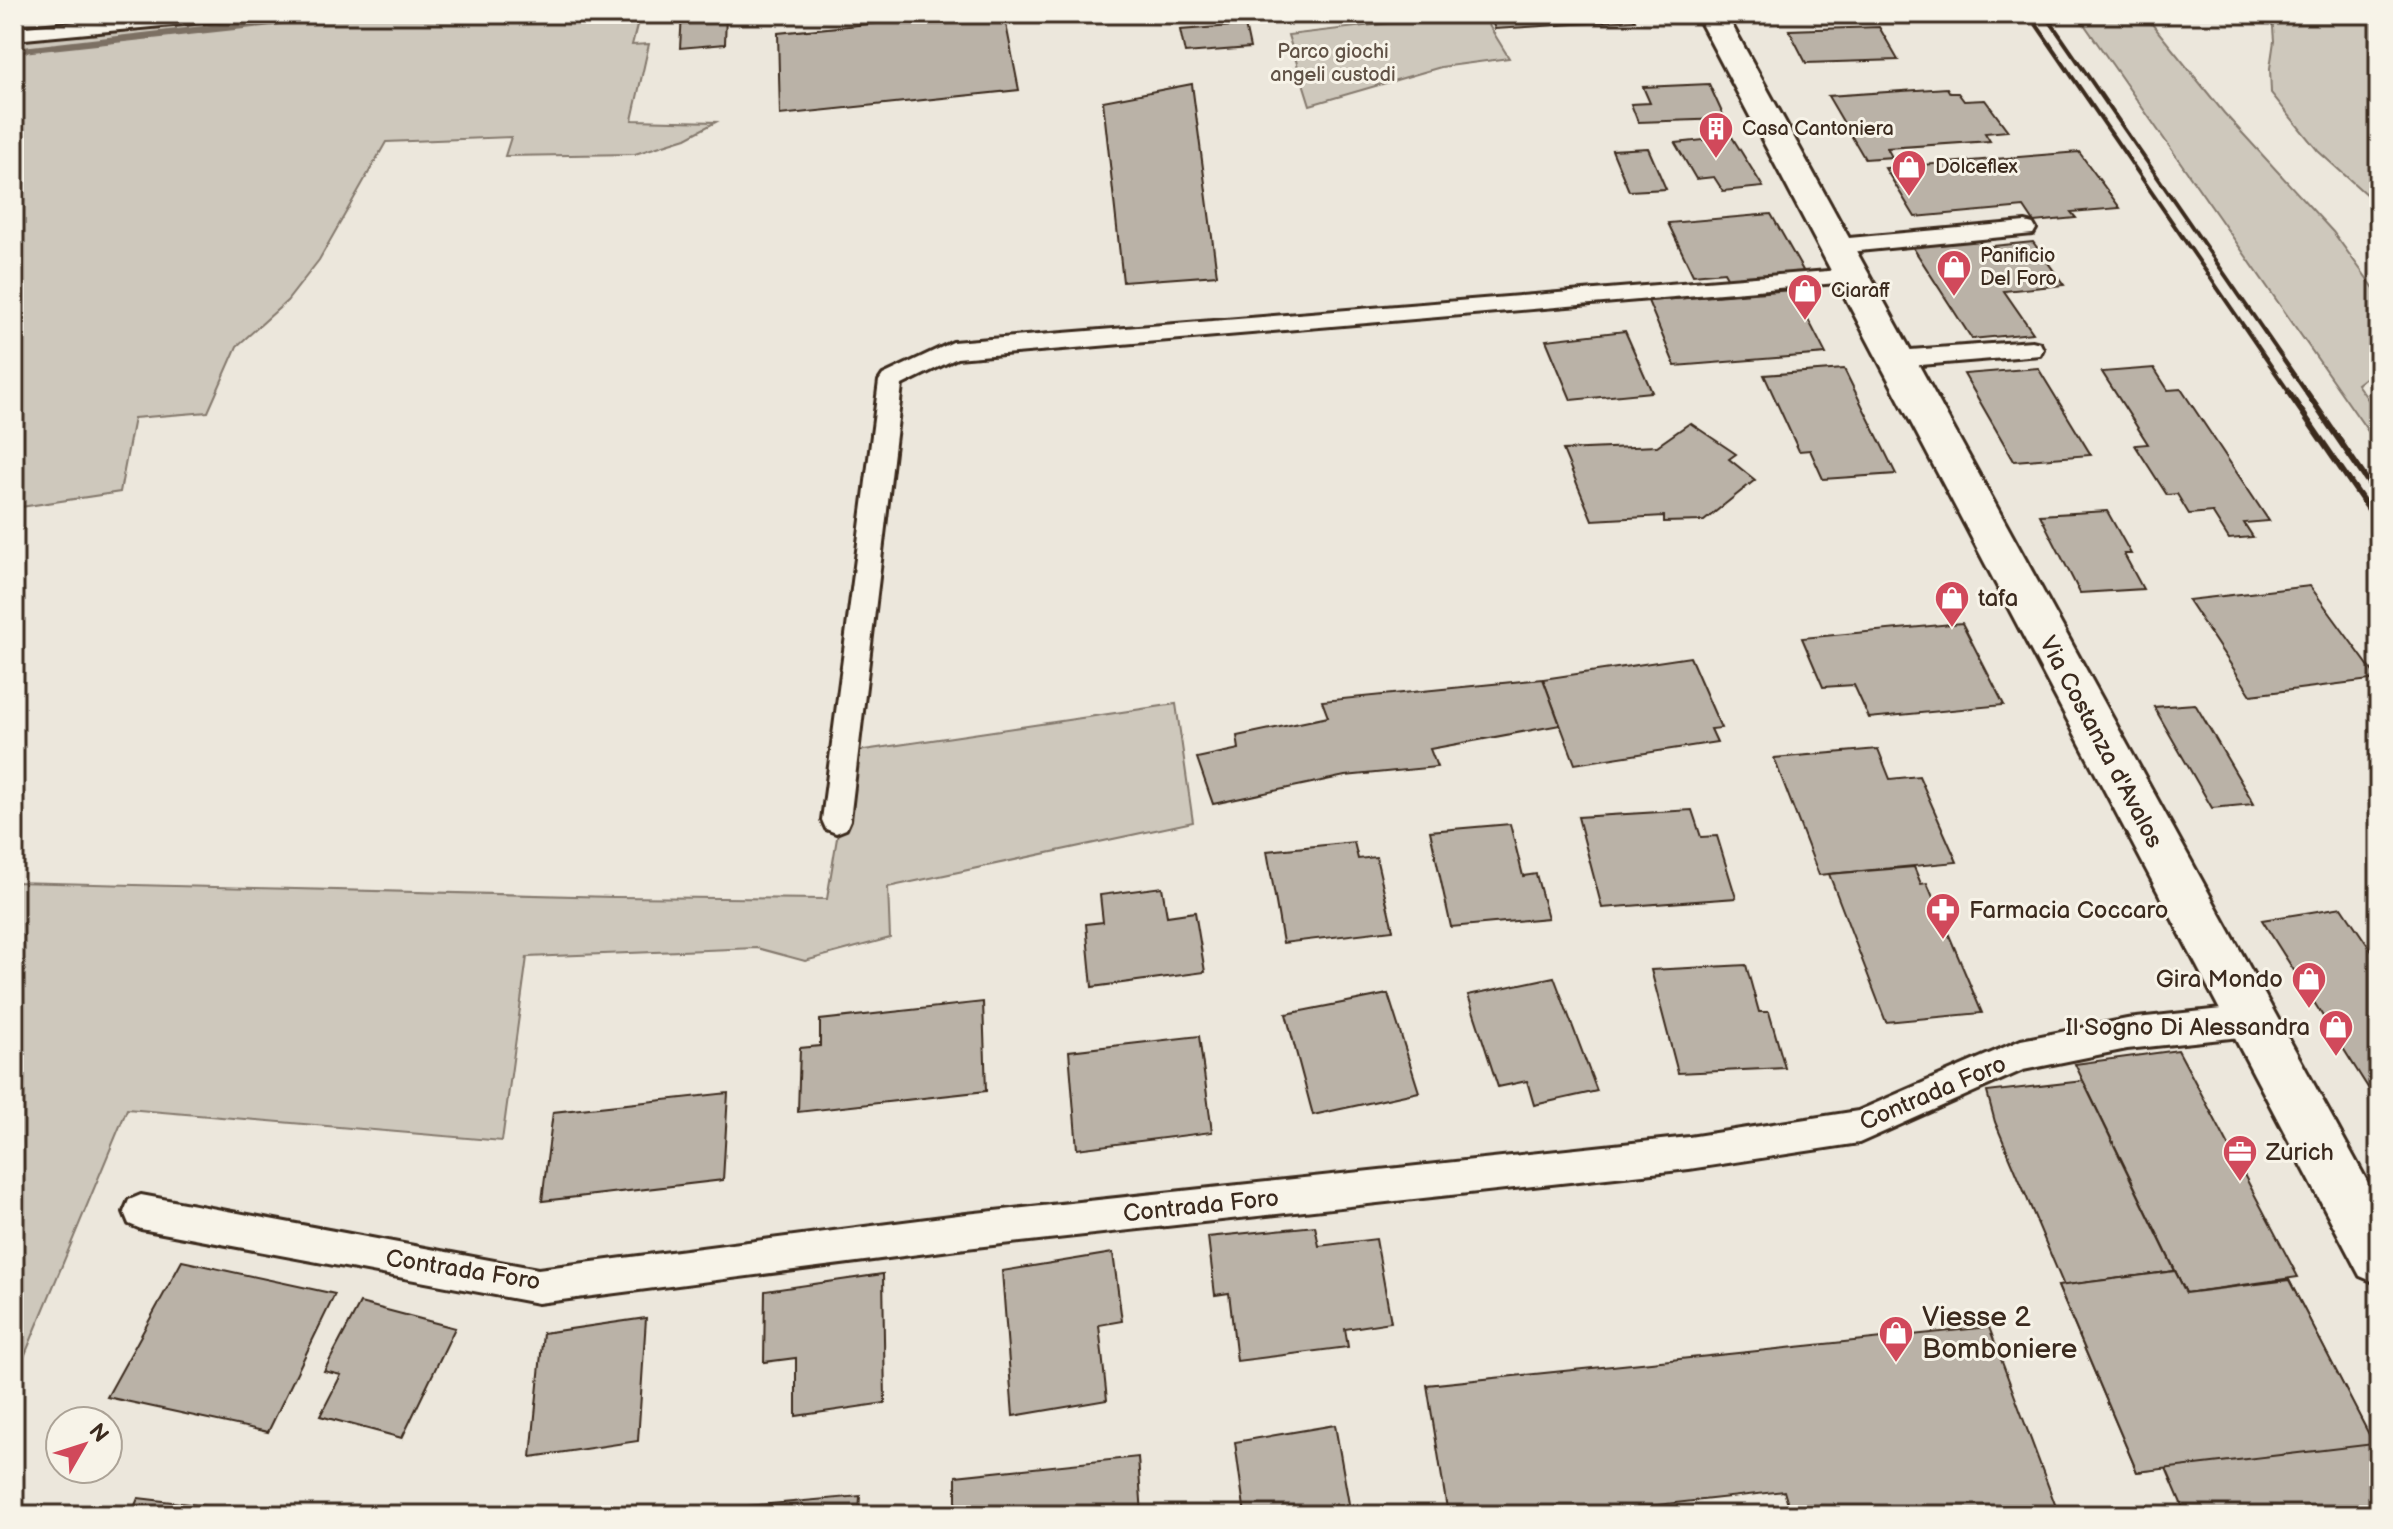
<svg xmlns="http://www.w3.org/2000/svg" width="2393" height="1529" font-family="'Balsamiq Sans',sans-serif">
	<rect width="100%" height="100%" fill="#ece7dc"/>
	<filter id="ink" filterUnits="userSpaceOnUse"><feTurbulence type="fractalNoise" baseFrequency=".0125" numOctaves="2"/><feDisplacementMap in="SourceGraphic" scale="16" xChannelSelector="R" yChannelSelector="G"/><feConvolveMatrix kernelMatrix="1 2 1 2 8 2 1 2 1" color-interpolation-filters="sRGB"/></filter>
	<g filter="url(#ink)">
		<g fill="#cec8bc" stroke="#84796d" stroke-width="2">
			<path d="M292,14H640L632,45L649,44L632,120L716,122L686,138L635,154L505,156L511,137L386,142L319,260L287,301L237,346L208,412L134,418L120,492L14,508V41Z"/>
			<path d="M1466,14H1482L1509,58L1441,67L1310,105L1288,35Z"/>
			<path d="M1896,14H2009L2010,16L1901,23Z"/>
			<path d="M2077,14H2144L2224,113L2333,232L2379,295V367L2357,384L2379,415V447Z"/>
			<path d="M2272,14H2379V206L2318,151L2271,93L2270,68L2274,41Z"/>
			<path d="M1176,704L1193,822L888,887L890,938L805,961L757,948L527,957L502,1141L127,1109L14,1381V882L614,897L827,899L851,752Z"/>
		</g>
		<g fill="none" stroke-linecap="round" stroke-linejoin="round">
			<path fill="#7c7064" fill-rule="evenodd" d="M307,14H331L326,17L273,26L14,54V48Z"/>
		</g>
		<g fill="#bab2a7" stroke="#3b2a1e" stroke-width="2">
			<path d="M682,14H726L725,44L680,48Z"/>
			<path d="M967,14H1004L1019,90L780,115L778,33Z"/>
			<path d="M1163,14H1214L1215,20L1164,21Z"/>
			<path d="M1489,14H1632L1635,20L1495,29Z"/>
			<path d="M1245,25L1250,48L1185,53L1180,30Z"/>
			<path d="M1879,27L1898,60L1806,63L1789,30Z"/>
			<path d="M1192,84L1217,275L1123,282L1103,101Z"/>
			<path d="M1709,84L1725,119L1638,122L1631,104L1650,103L1643,87Z"/>
			<path d="M1947,88L1950,93H1958L1964,101L1985,100L2008,131L1985,133L1990,141L1887,148L1892,157L1865,159L1828,96Z"/>
			<path d="M1732,137L1763,187L1723,191L1714,177L1696,179L1675,143Z"/>
			<path d="M1648,148L1666,189L1629,191L1612,150Z"/>
			<path d="M2079,152L2120,208L2071,212L2076,218L2034,222L2024,207L1915,217L1885,168Z"/>
			<path d="M1771,214L1805,274L1729,281L1724,272L1693,275L1668,223Z"/>
			<path d="M1978,240L1983,247L2033,242L2064,285L2004,291L2033,333L1972,339L1912,246Z"/>
			<path d="M1793,290L1826,354L1675,366L1648,301Z"/>
			<path d="M1625,331L1652,392L1571,400L1546,340Z"/>
			<path d="M2038,368L2091,455L2014,461L1964,374Z"/>
			<path d="M2154,368L2168,390L2181,389L2269,521L2244,523L2253,537L2229,539L2212,512L2189,514L2177,494L2167,495L2135,445L2148,444L2102,372Z"/>
			<path d="M1844,369L1896,474L1823,479L1810,450L1799,451L1764,375Z"/>
			<path d="M1690,423L1736,454L1729,459L1755,480L1704,521L1664,522V516L1592,520L1563,450L1657,446Z"/>
			<path d="M2107,511L2131,554H2124L2143,589L2080,593L2040,515Z"/>
			<path d="M2310,586L2378,679L2251,695L2188,600Z"/>
			<path d="M1962,623L2004,705L1869,718L1854,685L1823,687L1802,638Z"/>
			<path d="M1690,657L1721,728L1711,729L1717,742L1575,764L1543,679Z"/>
			<path d="M1543,679L1560,725L1430,749L1437,767L1345,776L1213,804L1197,758L1239,749L1237,736L1328,717L1322,701Z"/>
			<path d="M2195,704L2254,804L2212,808L2154,707Z"/>
			<path d="M1878,749L1890,779L1919,776L1957,862L1819,875L1774,758Z"/>
			<path d="M1692,810L1701,837L1717,836L1736,898L1602,908L1578,817Z"/>
			<path d="M1510,824L1523,876L1536,874L1548,918L1451,927L1430,831Z"/>
			<path d="M1354,842L1358,859L1376,857L1393,930L1283,943L1267,851Z"/>
			<path d="M1914,867L1921,884L1927,883L1982,1013L1886,1022L1829,874Z"/>
			<path d="M1162,887L1167,916L1195,912L1205,972L1092,987L1086,924L1103,922L1100,895Z"/>
			<path d="M2342,907L2379,962V1105L2262,920Z"/>
			<path d="M1746,965L1759,1012H1769L1785,1068L1678,1073L1651,970Z"/>
			<path d="M1554,977L1597,1091L1534,1105L1527,1081L1498,1087L1468,995Z"/>
			<path d="M1388,994L1419,1092L1313,1115L1286,1014Z"/>
			<path d="M983,1002L986,1091L798,1112L800,1048L820,1046V1020Z"/>
			<path d="M1199,1036L1212,1132L1077,1149L1069,1051Z"/>
			<path d="M2178,1050L2211,1112L2298,1277L2186,1293L2075,1064Z"/>
			<path d="M2083,1081L2175,1271L2064,1286L1995,1122L1987,1092Z"/>
			<path d="M728,1093L723,1180L542,1201L553,1112Z"/>
			<path d="M1315,1226L1319,1246L1376,1239L1391,1322L1345,1329L1348,1347L1237,1361L1229,1293L1215,1295L1208,1237Z"/>
			<path d="M1113,1253L1122,1321L1099,1325L1107,1400L1013,1416L1002,1271Z"/>
			<path d="M182,1261L335,1294L268,1432L107,1397Z"/>
			<path d="M2175,1271L2186,1293L2289,1280L2379,1455V1515H2186L2166,1468L2137,1472L2058,1286Z"/>
			<path d="M2175,1271L2186,1293L2289,1280L2374,1444L2137,1472L2058,1286Z"/>
			<path d="M883,1274L885,1403L796,1416V1358L764,1362L765,1291Z"/>
			<path d="M360,1303L455,1328L402,1438L320,1416L341,1375L324,1371Z"/>
			<path d="M646,1318L638,1441L531,1457L543,1333Z"/>
			<path d="M1989,1327L2059,1515H1791L1784,1491L1566,1515H1448L1427,1385Z"/>
			<path d="M1335,1425L1351,1515H1245L1235,1442Z"/>
			<path d="M1138,1457L1142,1515H956V1476Z"/>
			<path d="M860,1496L859,1515H735L736,1507Z"/>
			<path d="M138,1498L283,1515H131Z"/>
		</g>
		<g fill="none" stroke-linecap="round" stroke-linejoin="round">
			<defs>
				<g id="service">
					<path d="M167,14H235L226,20L14,40V28Z"/>
					<path d="M2025,222L2033,224L2036,229L2033,234L1838,253L1830,251L1827,246L1830,241L1838,239Z"/>
					<path d="M1853,269L1861,271L1864,276L1861,281L957,358L902,385L850,820L846,829L836,833L826,829L822,820L879,381L883,375L953,342Z"/>
					<path d="M2032,341L2040,343L2043,349L2040,355L1897,367L1889,365L1886,359L1889,353L1897,351Z"/>
					<path d="M2250,1006L2261,1010L2266,1021L2261,1032L2250,1036L2127,1049L2023,1070L1859,1143L1689,1169L966,1248L538,1303L141,1229L129,1224L124,1212L129,1200L141,1195L538,1269L966,1214L1689,1137L1858,1111L2021,1040L2127,1019Z"/>
				</g>
				<path id="secondary" d="M1696,14H1726L2379,1203V1284L2360,1276Z"/>
			</defs>
			<use href="#service" stroke="#3b2a1e" stroke-width="6"/>
			<use href="#secondary" stroke="#3b2a1e" stroke-width="6"/>
			<use href="#service" fill="#f7f3e8" fill-rule="evenodd"/>
			<use href="#secondary" fill="#f7f3e8" fill-rule="evenodd"/>
			<g stroke="#3b2a1e" stroke-width="4">
				<path d="M2029,14L2291,395"/>
				<path d="M2045,14L2308,395"/>
			</g>
			<g stroke="#3b2a1e" stroke-width="6">
				<path d="M2289,393L2379,524"/>
				<path d="M2307,393L2379,498"/>
			</g>
		</g>
	</g>
	<defs>
		<symbol id="building-pin" viewBox="-11 -11 22 30"><path d="M0 17L-7.5 6A9.5 9.5 0 1 1 7.5 6Z" fill="#d1495b" stroke="#f7f3e8"/><path d="M-4-6H4V6H1V3H-1V6H-4ZM-2.5-4.3h1.7v1.8h-1.7ZM.8-4.3h1.7v1.8H.8ZM-2.5-1h1.7V.8h-1.7ZM.8-1h1.7V.8H.8Z" fill="#fff"/></symbol>
		<symbol id="shop-pin" viewBox="-11 -11 22 30"><path d="M0 17L-7.5 6A9.5 9.5 0 1 1 7.5 6Z" fill="#d1495b" stroke="#f7f3e8"/><path d="M-5-2.5h2.3a2.7 3.5 0 0 1 5.4 0H5L5.5 6h-11ZM-1.5-2.5h3a1.5 2.3 0 0 0-3 0Z" fill="#fff"/></symbol>
		<symbol id="pharmacy-pin" viewBox="-11 -11 22 30"><path d="M0 17L-7.5 6A9.5 9.5 0 1 1 7.5 6Z" fill="#d1495b" stroke="#f7f3e8"/><path d="M-2-6h4v4h4v4h-4v4h-4v-4h-4v-4h4Z" fill="#fff"/></symbol>
		<symbol id="office-pin" viewBox="-11 -11 22 30"><path d="M0 17L-7.5 6A9.5 9.5 0 1 1 7.5 6Z" fill="#d1495b" stroke="#f7f3e8"/><path d="M-6-3h4V-5.5h4V-3h4V5H-6ZM-1-4.5V-3h2v-1.5ZM-6 0V1H6V0Z" fill="#fff"/></symbol>
	</defs>
	<g fill-rule="evenodd">
		<use href="#building-pin" x="1696" y="109" width="40" height="54"/>
		<use href="#shop-pin" x="1889" y="147" width="40" height="54"/>
		<use href="#shop-pin" x="1934" y="247" width="40" height="54"/>
		<use href="#shop-pin" x="1785" y="271" width="40" height="54"/>
		<use href="#shop-pin" x="1932" y="578" width="40" height="54"/>
		<use href="#pharmacy-pin" x="1923" y="890" width="40" height="54"/>
		<use href="#shop-pin" x="2289" y="959" width="40" height="54"/>
		<use href="#shop-pin" x="2316" y="1007" width="40" height="54"/>
		<use href="#office-pin" x="2220" y="1132" width="40" height="54"/>
		<use href="#shop-pin" x="1876" y="1313" width="40" height="54"/>
	</g>
	<g text-anchor="middle" dominant-baseline="central" stroke-width="6" stroke-linejoin="round" paint-order="stroke">
		<g font-size="20" fill="#605246" stroke="#f7f3e8">
			<text x="1333" y="52">Parco giochi<tspan x="1333" dy="23">angeli custodi</tspan></text>
		</g>
		<g font-size="20" fill="#3b2a1e" stroke="#f7f3e8" text-anchor="start">
			<text x="1742" y="129">Casa Cantoniera</text>
			<text x="1935" y="167">Dolceflex</text>
			<text x="1980" y="256">Panificio<tspan x="1980" dy="23">Del Foro</tspan></text>
			<text x="1831" y="291">Ciaraff</text>
		</g>
		<g font-size="24" fill="#3b2a1e" stroke="#f7f3e8" text-anchor="start">
			<text x="1978" y="598">tafa</text>
			<text x="1969" y="910">Farmacia Coccaro</text>
			<text x="2283" y="979" text-anchor="end">Gira Mondo</text>
			<text x="2310" y="1027" text-anchor="end">Il Sogno Di Alessandra</text>
			<text x="2266" y="1152">Zurich</text>
		</g>
		<g font-size="24" fill="#3b2a1e" stroke="#f7f3e8">
			<text transform="translate(2101 742) rotate(62)">Via Costanza d'Avalos</text>
			<text transform="translate(1933 1093) rotate(-23)">Contrada Foro</text>
			<text transform="translate(1201 1206) rotate(-6)">Contrada Foro</text>
			<text transform="translate(463 1270) rotate(9)">Contrada Foro</text>
		</g>
		<g font-size="28" fill="#3b2a1e" stroke="#f7f3e8" text-anchor="start">
			<text x="1922" y="1317">Viesse 2<tspan x="1922" dy="32">Bomboniere</tspan></text>
		</g>
	</g>
	<rect width="2393" height="1529" fill="none" stroke="#f7f3e8" stroke-width="48"/>
	<rect x="24" y="24" width="2345" height="1481" fill="none" stroke="#3b2a1e" stroke-width="3" filter="url(#ink)"/>
	<g transform="translate(84 1445) rotate(51)"><circle r="38" fill="#f7f3e8" stroke="#aca397" stroke-width="2"/>
	<path d="M0-6L14 30L0 20L-14 30Z" fill="#d1495b"/>
	<text y="-12" font-size="22" font-weight="bold" text-anchor="middle" fill="#3b2a1e">N</text>
	</g>
</svg>
